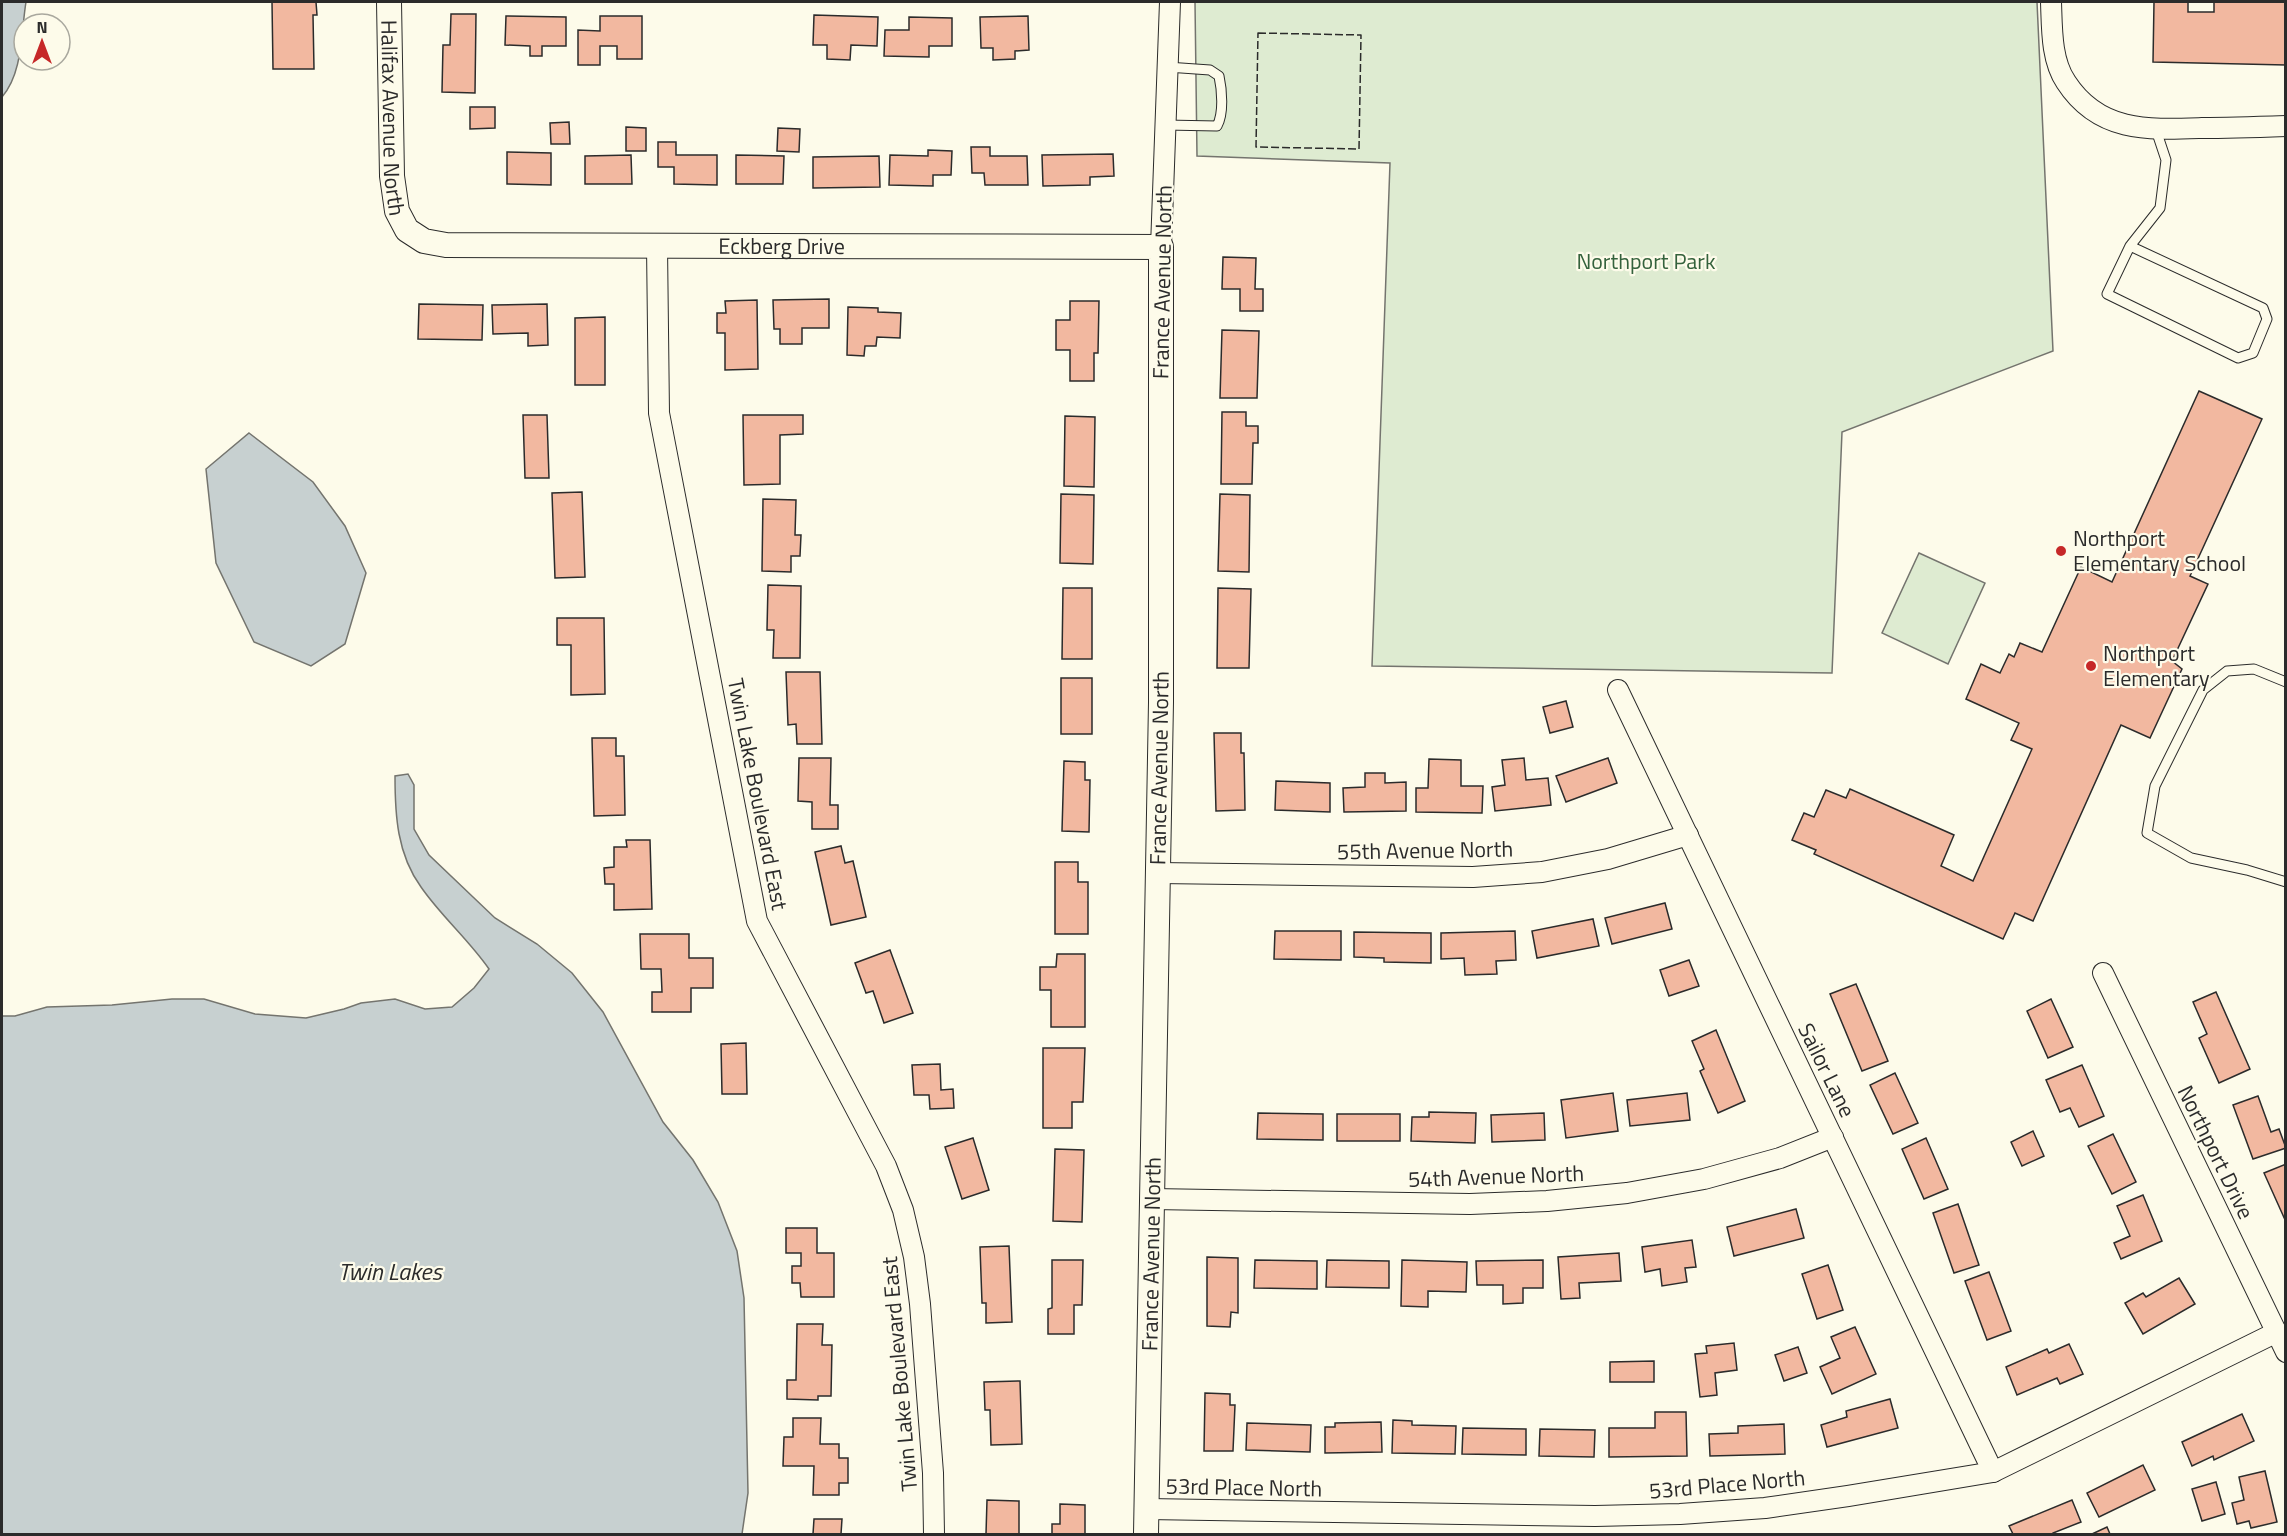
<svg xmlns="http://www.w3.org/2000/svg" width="2287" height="1536" font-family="'Titillium Web',sans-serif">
	<rect width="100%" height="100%" fill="#fdfbea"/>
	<g fill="#deebd1" stroke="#74746e" stroke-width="1.5">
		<path d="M1195,2H2037L2053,351L1842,432L1832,673L1372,666L1390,163L1197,156Z"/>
		<path d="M1919,553L1985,583L1948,664L1882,633Z"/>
	</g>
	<g fill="#c7d0d0" stroke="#74746e" stroke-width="1.5">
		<path d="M2,2H26C21,32 23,73 2,97Z"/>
		<path d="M249,433L313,482L345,526L366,573L345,644L311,666L254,642L216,563L206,469Z"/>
		<path d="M408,774L414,785V829L429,855L495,918L537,944L572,973L603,1012L663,1122L693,1160L718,1202L737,1251L744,1298L748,1493L742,1534H2V1016H15L47,1007L112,1005L172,999H204L255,1014L306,1018L344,1009L361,1003L395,999L425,1009L452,1007L474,988L489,969C469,940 441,916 421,887C397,854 395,815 395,776Z"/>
	</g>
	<g fill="#f2b8a0" stroke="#2b2b2b" stroke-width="1.5">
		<path d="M272,2H316L317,15H313L314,69H273Z"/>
		<path d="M2154,2H2188V12H2214V2H2286V65L2153,62Z"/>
		<path d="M451,14H476L475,93L442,92L443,45H450Z"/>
		<path d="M814,15L878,17L877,46L851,45L850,60L827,59V45H813Z"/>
		<path d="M506,16L566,17V46H542V56H530V46L505,45Z"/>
		<path d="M600,16H642V59H617V46H600V65H578V30L600,31Z"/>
		<path d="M1028,16L1029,50L1015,51V59L993,60V48H981L980,17Z"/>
		<path d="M909,17L952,18V46H929V57L884,56L885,30H909Z"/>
		<path d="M470,107H495V128L470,129Z"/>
		<path d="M569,122L570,144H551L550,123Z"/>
		<path d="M626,127L646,128V151H626Z"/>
		<path d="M778,128L800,129L799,152L777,151Z"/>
		<path d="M658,142H676V155H717V185L674,184V167H658Z"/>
		<path d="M971,147H990V156H1027L1028,185H985L984,173H972Z"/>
		<path d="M928,150L952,151L951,175H933V186L889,185L890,155L928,156Z"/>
		<path d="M507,152L551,153V185L507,184Z"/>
		<path d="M1113,154L1114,176L1090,177V185L1043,186L1042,155Z"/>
		<path d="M631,155L632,184H585V156Z"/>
		<path d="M736,155L784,156L783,184H736Z"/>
		<path d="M879,156L880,187L813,188V157Z"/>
		<path d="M1223,257L1256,258L1255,289H1263V311H1240V289H1222Z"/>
		<path d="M829,299V328H802V344H780V329H774L773,300Z"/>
		<path d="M757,300L758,369L725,370V333H717V313H726L725,301Z"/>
		<path d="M1070,301H1099L1098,353H1094V381H1070V350H1056V320H1070Z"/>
		<path d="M419,304L483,305L482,340L418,339Z"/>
		<path d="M547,304L548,345L528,346V333L493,334L492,305Z"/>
		<path d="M848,307L878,308V312L901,313L900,338L877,337L876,346H865L864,356L847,355Z"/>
		<path d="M605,317V385H575V318Z"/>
		<path d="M1222,330L1259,331L1257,398H1220Z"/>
		<path d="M2199,391L2262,419L2190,576L2208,584L2172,661L2182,669L2150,738L2121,725L2033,921L2015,913L2003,939L1814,854L1816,850L1792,840L1804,813L1814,817L1826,790L1846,798L1850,789L1954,835L1941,866L1973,881L2032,749L2011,740L2019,723L1966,699L1981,664L2000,673L2009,654L2014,657L2020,643L2042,652L2081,567L2112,582Z"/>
		<path d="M1222,412H1246V426H1258V443H1253L1252,484H1221Z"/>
		<path d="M523,415H547L549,478H525Z"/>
		<path d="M743,415H803V434L780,435V484L744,485Z"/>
		<path d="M1065,416L1095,417L1094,487L1064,486Z"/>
		<path d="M582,492L585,577L555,578L552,493Z"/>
		<path d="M1061,494L1094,495L1093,564L1060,563Z"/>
		<path d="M1220,494L1250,495L1249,572L1218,571Z"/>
		<path d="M763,499L796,500L795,535H801L800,556H791V572L762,571Z"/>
		<path d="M768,585L801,586L800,658H773L774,630H767Z"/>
		<path d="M1063,588H1092V659H1062Z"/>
		<path d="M1218,588L1251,589L1249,668H1217Z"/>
		<path d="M557,618H604L605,694L571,695V645H557Z"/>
		<path d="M786,672H820L822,744H797L796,724L788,725Z"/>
		<rect x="1061" y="678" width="31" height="56"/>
		<path d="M1566,701L1573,727L1550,733L1543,707Z"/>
		<path d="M1214,733H1241V753H1244L1245,810L1216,811Z"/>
		<path d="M592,738H616V756H624L625,815L594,816Z"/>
		<path d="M799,758H831L830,805H838V829H812V802L798,801Z"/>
		<path d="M1524,758L1526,780L1548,778L1551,805L1495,811L1492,787L1505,785L1502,760Z"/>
		<path d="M1608,758L1617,783L1566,802L1556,776Z"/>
		<path d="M1429,759L1461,760V786H1483L1482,813L1416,812V788H1428Z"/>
		<path d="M1064,761L1085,762V780H1090L1089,832L1062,831Z"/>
		<path d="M1365,773H1385V783L1406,782V811L1344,812L1343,788L1365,787Z"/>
		<path d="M1276,781L1330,783V812L1275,810Z"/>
		<path d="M626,840H650L652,909L614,910V884H605L604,868L614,867V847H627Z"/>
		<path d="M841,846L845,863L853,861L866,917L831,925L815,852Z"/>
		<path d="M1055,862H1078V882H1088V934H1055Z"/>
		<path d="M1665,903L1672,929L1612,944L1605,918Z"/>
		<path d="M1593,919L1599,946L1537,958L1532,931Z"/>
		<path d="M1275,931H1341V960L1274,959Z"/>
		<path d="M1515,931L1516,960L1496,961L1497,974L1465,975L1464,958L1441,959V933Z"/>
		<path d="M1354,932L1431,933V963L1384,962V958L1354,957Z"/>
		<path d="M640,934H689V958H713V988H691V1012H652V992H662L661,969H641Z"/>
		<path d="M890,950L913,1013L884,1023L873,991L866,993L855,963Z"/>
		<path d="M1057,954H1085V1027H1051V990H1040V967H1056Z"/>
		<path d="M1689,960L1699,986L1669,996L1660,970Z"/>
		<path d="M1856,984L1888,1061L1862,1071L1830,994Z"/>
		<path d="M2216,992L2250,1069L2219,1083L2199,1038L2207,1034L2193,1002Z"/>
		<path d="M2051,999L2073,1047L2048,1058L2027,1011Z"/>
		<path d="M1716,1030L1745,1101L1718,1113L1700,1071L1704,1069L1692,1041Z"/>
		<path d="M746,1043L747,1094H722L721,1044Z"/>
		<path d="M1043,1048H1085L1083,1102H1072V1128H1043Z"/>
		<path d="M940,1064L941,1090L953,1089L954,1108L930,1109L929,1095H914L912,1065Z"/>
		<path d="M2082,1065L2104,1116L2079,1127L2070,1108L2060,1112L2046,1080Z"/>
		<path d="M1895,1073L1918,1123L1893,1134L1870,1085Z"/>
		<path d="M1613,1093L1618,1131L1566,1138L1561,1100Z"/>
		<path d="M1687,1093L1690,1120L1630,1126L1627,1100Z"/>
		<path d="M2258,1096L2271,1132L2279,1129L2286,1148L2253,1159L2233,1105Z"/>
		<path d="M1429,1112L1476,1113L1475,1143L1411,1141L1412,1117H1429Z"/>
		<path d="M1258,1113L1323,1114V1140L1257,1139Z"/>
		<path d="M1544,1113L1545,1140L1492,1142L1491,1115Z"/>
		<rect x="1337" y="1114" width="63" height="27"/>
		<path d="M2033,1131L2044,1156L2022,1166L2011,1142Z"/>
		<path d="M2113,1134L2136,1182L2112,1194L2088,1146Z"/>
		<path d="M973,1138L989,1190L962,1199L945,1147Z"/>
		<path d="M1926,1138L1948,1189L1924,1199L1902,1149Z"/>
		<path d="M1055,1149L1084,1150L1082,1222L1053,1221Z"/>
		<path d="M2286,1164V1222L2264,1173Z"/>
		<path d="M2143,1195L2162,1241L2121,1259L2114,1243L2130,1236L2117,1206Z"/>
		<path d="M1958,1204L1979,1265L1954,1273L1933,1213Z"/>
		<path d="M1796,1209L1804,1238L1734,1256L1727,1227Z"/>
		<path d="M786,1228H817V1253H834V1297H801L800,1283H792V1266H801V1253H786Z"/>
		<path d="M1692,1240L1696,1267L1685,1268L1687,1282L1662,1286L1660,1269L1645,1272L1642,1247Z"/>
		<path d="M1009,1246L1012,1322L986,1323V1303H982L980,1247Z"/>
		<path d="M1619,1253L1621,1281L1579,1283L1580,1298L1561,1299L1558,1257Z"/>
		<path d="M1207,1257L1238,1258V1313L1231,1312L1230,1327L1207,1326Z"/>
		<path d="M1052,1260H1083L1082,1305H1074V1334H1048V1309L1052,1308Z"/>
		<path d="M1255,1260L1317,1261V1289L1254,1288Z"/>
		<path d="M1327,1260L1389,1261V1288L1326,1287Z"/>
		<path d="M1402,1260L1467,1262L1466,1292L1428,1291V1307L1401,1306Z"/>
		<path d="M1543,1260V1288H1523V1303L1503,1304V1285H1477L1476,1261Z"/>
		<path d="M1828,1265L1843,1310L1817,1319L1802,1274Z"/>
		<path d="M1989,1272L2011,1331L1987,1340L1965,1281Z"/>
		<path d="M2179,1278L2195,1304L2143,1334L2125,1303L2143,1293L2146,1297Z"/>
		<path d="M797,1324H823L822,1345H832L831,1396H818V1400L787,1399V1380H796Z"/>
		<path d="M1855,1327L1876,1374L1832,1394L1820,1367L1840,1358L1831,1337Z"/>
		<path d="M1734,1343L1737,1370L1715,1373L1717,1395L1700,1397L1695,1354L1707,1353L1706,1346Z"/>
		<path d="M2069,1344L2083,1374L2060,1384L2057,1378L2017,1395L2006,1367L2047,1349L2049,1353Z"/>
		<path d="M1798,1347L1807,1373L1784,1381L1775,1355Z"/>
		<path d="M1654,1361V1382H1610V1362Z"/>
		<path d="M1020,1381L1022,1444L991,1445L990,1410H985L984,1382Z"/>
		<path d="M1205,1393L1230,1394V1405H1235L1233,1451H1204Z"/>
		<path d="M1890,1399L1898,1428L1827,1447L1821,1425L1847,1417L1846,1411Z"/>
		<path d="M1655,1412H1686L1687,1456L1609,1457V1428H1655Z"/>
		<path d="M2242,1414L2254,1441L2214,1460L2213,1456L2192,1466L2182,1442Z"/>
		<path d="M793,1418H821L820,1444H839V1458H848V1483H839V1495H813L814,1466H783L784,1437H793Z"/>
		<path d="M1393,1420L1412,1421V1425L1456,1426L1455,1454L1392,1453Z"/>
		<path d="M1381,1422L1382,1452L1325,1453V1427H1335V1423Z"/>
		<path d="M1247,1423L1311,1425L1310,1452L1246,1450Z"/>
		<path d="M1784,1424L1785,1454L1710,1456L1709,1434L1738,1433V1426Z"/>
		<path d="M1463,1428L1526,1429V1455L1462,1454Z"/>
		<path d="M1540,1429L1595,1430L1594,1457L1539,1456Z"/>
		<path d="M2143,1465L2155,1490L2099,1517L2087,1493Z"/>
		<path d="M2265,1471L2277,1522L2251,1528L2249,1521L2237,1524L2232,1503L2244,1500L2239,1477Z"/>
		<path d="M2216,1482L2225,1514L2202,1521L2192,1489Z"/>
		<path d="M987,1500L1019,1501V1534H986Z"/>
		<path d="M2072,1500L2081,1522L2053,1533V1534H2013L2009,1526Z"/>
		<path d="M1060,1504L1085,1505V1534H1052V1524H1060Z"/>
		<path d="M814,1519H842L841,1534H813Z"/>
		<path d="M2107,1527L2110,1534H2092Z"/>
	</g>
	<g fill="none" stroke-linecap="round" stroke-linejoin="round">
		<defs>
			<g id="service">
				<path d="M1165,125L1217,126C1224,113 1222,90 1219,76L1210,70L1167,67"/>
				<path d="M2130,246L2107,294L2238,358L2253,353L2267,319L2263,308L2130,246L2160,208L2166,160L2156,130"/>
				<path d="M2286,682L2254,669L2227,671L2203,690L2155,786L2147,833L2191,858L2247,870L2286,882"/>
			</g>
			<g id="minor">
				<path d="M2051,2C2052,28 2051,60 2066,82C2099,133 2149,130 2202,128C2230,128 2258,127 2286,126"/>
				<path d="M657,246L659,413L757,921L886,1166L903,1210L914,1257L920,1304L933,1473L934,1534"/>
				<path d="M1161,247L1170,2"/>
				<path d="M1618,690L1993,1472"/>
				<path d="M1158,873L1473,877L1542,872L1608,859L1688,835"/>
				<path d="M2103,973L2286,1352"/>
				<path d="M1152,1199L1470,1204L1547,1201L1627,1193L1704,1179L1780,1158L1833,1137"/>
				<path d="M1147,1509L1595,1516L1680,1514L1765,1508L1848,1496L1993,1472L2277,1332"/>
			</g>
			<g id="tertiary">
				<path id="s1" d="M389,2L392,176L397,211L407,230L424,241L446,245L1161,247V702L1146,1534"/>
			</g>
		</defs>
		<use href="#service" stroke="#2b2b2b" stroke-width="11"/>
		<use href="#minor" stroke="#2b2b2b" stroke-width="22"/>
		<use href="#tertiary" stroke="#2b2b2b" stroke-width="26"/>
		<use href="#service" stroke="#fdfbea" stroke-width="9"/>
		<use href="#minor" stroke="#fdfbea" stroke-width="20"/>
		<use href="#tertiary" stroke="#fdfbea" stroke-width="24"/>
		<path stroke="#2b2b2b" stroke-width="1.5" stroke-dasharray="8 3" stroke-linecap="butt" d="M1258,33L1361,35L1359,149L1256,147Z"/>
	</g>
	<g fill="#c62828" stroke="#fdfbea" stroke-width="2">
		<circle cx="2061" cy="551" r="6"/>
		<circle cx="2091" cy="666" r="6"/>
	</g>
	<g text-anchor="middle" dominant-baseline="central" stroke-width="4.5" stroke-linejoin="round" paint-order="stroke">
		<g font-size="22" fill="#2b2b2b" stroke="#fdfbea">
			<text stroke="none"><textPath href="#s1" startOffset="116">Halifax Avenue North</textPath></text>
			<text stroke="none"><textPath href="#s1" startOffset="609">Eckberg Drive</textPath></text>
			<text transform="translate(1162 282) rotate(-89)">France Avenue North</text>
			<text transform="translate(1159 768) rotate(-89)">France Avenue North</text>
			<text transform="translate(758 794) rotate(79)">Twin Lake Boulevard East</text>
			<text transform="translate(1425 850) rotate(-1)">55th Avenue North</text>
			<text transform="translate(1827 1070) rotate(64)">Sailor Lane</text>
			<text transform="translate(2216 1152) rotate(64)">Northport Drive</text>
			<text transform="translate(1496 1176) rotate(-2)">54th Avenue North</text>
			<text transform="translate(1151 1254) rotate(-89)">France Avenue North</text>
			<text transform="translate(899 1374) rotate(-95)">Twin Lake Boulevard East</text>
			<text transform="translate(1727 1484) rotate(-5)">53rd Place North</text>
			<text transform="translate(1244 1487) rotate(1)">53rd Place North</text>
		</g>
		<g font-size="22" fill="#34623c" stroke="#fdfbea">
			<text x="1646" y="261">Northport Park</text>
		</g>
		<g font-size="22" fill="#2b2b2b" stroke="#fdfbea" text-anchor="start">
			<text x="2073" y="538">Northport<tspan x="2073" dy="25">Elementary School</tspan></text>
			<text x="2103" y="653">Northport<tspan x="2103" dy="25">Elementary</tspan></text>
		</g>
		<g font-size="24" font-style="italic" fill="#2b2b2b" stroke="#fdfbea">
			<text x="390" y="1271">Twin Lakes</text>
		</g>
	</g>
	<rect width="2287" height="1536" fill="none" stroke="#2b2b2b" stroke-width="6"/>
	<g transform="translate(42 42)"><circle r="28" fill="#fdfbea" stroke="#a9a89e" stroke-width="1.5"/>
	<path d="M0-4.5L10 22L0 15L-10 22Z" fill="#c62828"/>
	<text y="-9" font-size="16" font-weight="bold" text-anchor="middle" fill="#2b2b2b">N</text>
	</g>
</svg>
